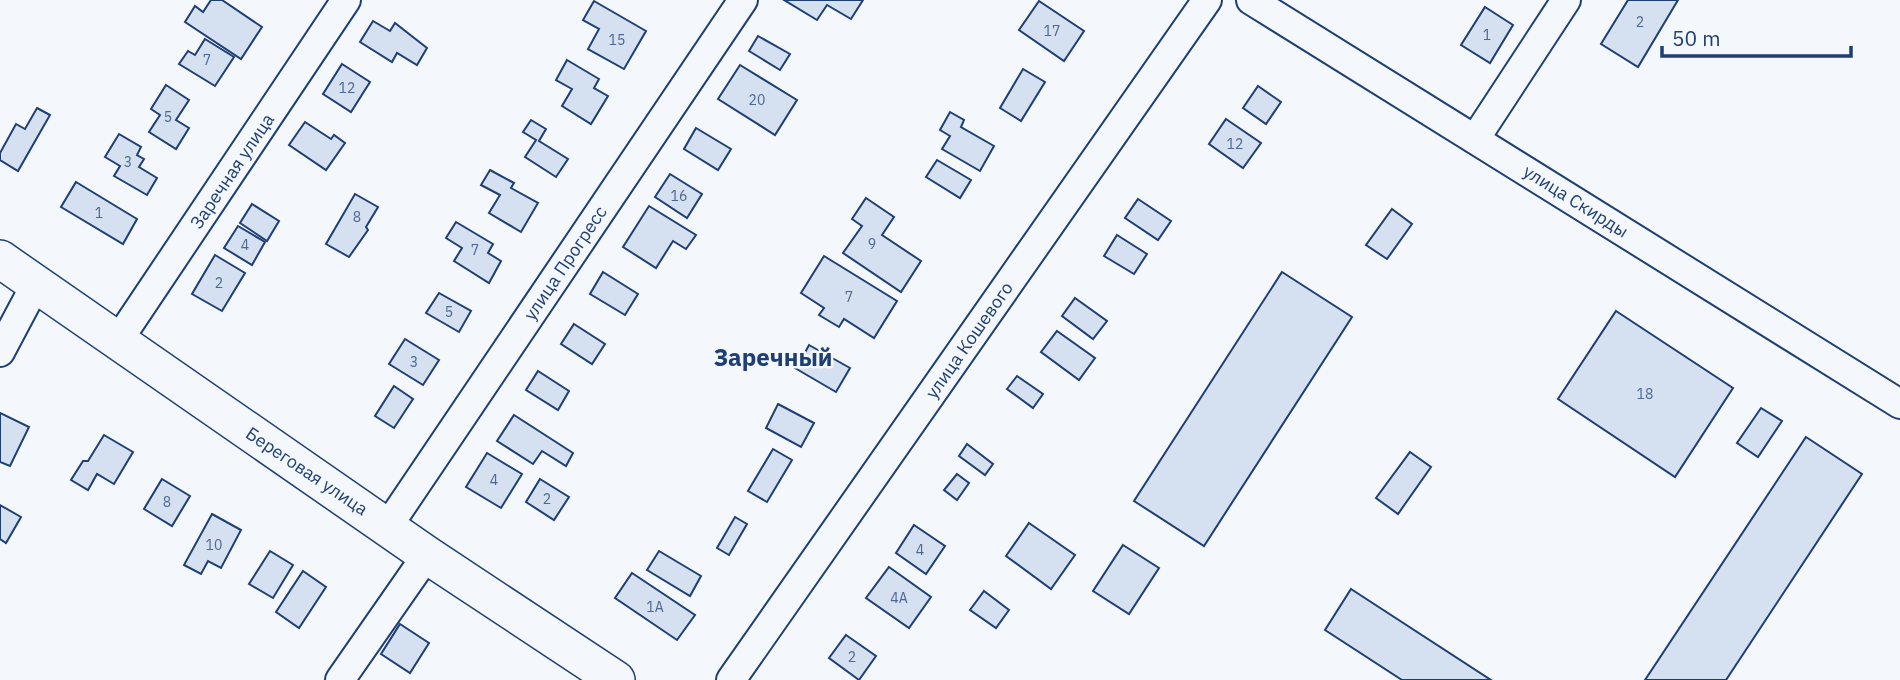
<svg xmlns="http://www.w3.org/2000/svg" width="1900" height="680" font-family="'IBM Plex Sans',sans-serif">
	<rect width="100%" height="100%" fill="#f4f7fb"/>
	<g fill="#d5e0f0" stroke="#1d3f73" stroke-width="2">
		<path d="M211,0H222L262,27L241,59L185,22L195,6L203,12Z"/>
		<path d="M784,0H863L851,19L827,5L817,20Z"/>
		<path d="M1628,0H1678L1638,67L1601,44Z"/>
		<path d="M594,1L646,31L624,69L588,49L599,29L583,20Z"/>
		<path d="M1039,1L1084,31L1064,61L1019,30Z"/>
		<path d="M1485,7L1513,25L1490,63L1461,45Z"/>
		<path d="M373,21L390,31L395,23L427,48L417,65L397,53L392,62L360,42Z"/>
		<path d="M758,36L790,54L780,70L749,51Z"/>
		<path d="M205,39L234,57L215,86L179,64L188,51L195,55Z"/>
		<path d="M567,60L599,79L594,88L608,96L591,124L562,106L572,89L556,80Z"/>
		<path d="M342,64L370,82L351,112L323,94Z"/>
		<path d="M740,65L797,100L775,135L718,99Z"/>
		<path d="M1023,69L1045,82L1021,121L1000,108Z"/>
		<path d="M166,85L189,100L176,120L189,128L176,149L149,132L160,115L151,109Z"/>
		<path d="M1258,86L1281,102L1266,124L1243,108Z"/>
		<path d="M37,108L50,115L18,171L0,160V153L16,124L25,129Z"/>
		<path d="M950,112L964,120L961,127L994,146L980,171L942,149L950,136L940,130Z"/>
		<path d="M1226,119L1261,143L1243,168L1209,144Z"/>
		<path d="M531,120L546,129L539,141L568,159L556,177L525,157L536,140L523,132Z"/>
		<path d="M305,122L331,139L334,135L345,143L326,170L289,145Z"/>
		<path d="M696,128L731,149L718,170L684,149Z"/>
		<path d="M119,134L141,147L137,155L144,159L139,167L157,178L147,195L114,176L120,166L105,157Z"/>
		<path d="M937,160L971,180L960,198L926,177Z"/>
		<path d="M490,170L514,183L511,188L538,203L521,232L489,213L500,195L481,185Z"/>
		<path d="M670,174L702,194L687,218L655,197Z"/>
		<path d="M76,182L137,219L123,244L61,207Z"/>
		<path d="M355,194L378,207L366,227L368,230L349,257L326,244Z"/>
		<path d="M866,198L894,217L882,235L921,261L901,292L843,253L862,226L852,219Z"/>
		<path d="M1138,199L1171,221L1158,240L1125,218Z"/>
		<path d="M252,204L279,221L267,241L240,223Z"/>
		<path d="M649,206L696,235L686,249L673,241L656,268L623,247Z"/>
		<path d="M1392,209L1412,224L1387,259L1366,245Z"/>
		<path d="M456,222L493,244L488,253L501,261L489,283L454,261L462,248L446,238Z"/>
		<path d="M238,226L265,242L252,265L224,248Z"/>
		<path d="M1117,235L1147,254L1134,274L1104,256Z"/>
		<path d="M215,255L245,273L222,311L192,294Z"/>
		<path d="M824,256L897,301L874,338L844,319L839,327L819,315L824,308L801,293Z"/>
		<path d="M603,272L638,294L625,315L590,294Z"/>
		<path d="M1282,272L1352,317L1204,546L1134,501Z"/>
		<path d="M439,293L471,311L459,332L426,313Z"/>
		<path d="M1075,298L1107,321L1093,339L1062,316Z"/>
		<path d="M1616,311L1733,388L1675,477L1558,399Z"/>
		<path d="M574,324L605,344L592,364L561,344Z"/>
		<path d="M1057,331L1095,358L1079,380L1041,352Z"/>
		<path d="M405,339L439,360L423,385L389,364Z"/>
		<path d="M809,345L850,368L836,392L788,364L793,355L801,360Z"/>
		<path d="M538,371L569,391L558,410L526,390Z"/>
		<path d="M1017,376L1043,394L1033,408L1007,389Z"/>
		<path d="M394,386L413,399L394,428L375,416Z"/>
		<path d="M778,404L814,423L801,447L766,428Z"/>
		<path d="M1761,408L1782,421L1758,457L1737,443Z"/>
		<path d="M0,413L29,427L10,466L0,462Z"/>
		<path d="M514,415L573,453L566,466L542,451L533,464L497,441Z"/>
		<path d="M104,435L133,452L114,484L97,474L88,490L71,480L83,461H88Z"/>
		<path d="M1806,437L1862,474L1726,680H1645Z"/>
		<path d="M967,444L993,464L985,475L959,456Z"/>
		<path d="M773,449L792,460L767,502L748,491Z"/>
		<path d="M1410,452L1431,467L1398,514L1376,498Z"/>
		<path d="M487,453L522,474L501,508L466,487Z"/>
		<path d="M957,474L969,483L957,500L944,490Z"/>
		<path d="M162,479L190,496L172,526L144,509Z"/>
		<path d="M540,479L569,497L554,520L526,502Z"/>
		<path d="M0,505L21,517L6,543L0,539Z"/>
		<path d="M212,514L241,530L221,568L208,561L201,574L184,565Z"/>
		<path d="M735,517L747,524L729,555L717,548Z"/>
		<path d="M1029,523L1075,555L1051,589L1006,556Z"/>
		<path d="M914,525L945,546L926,574L896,553Z"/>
		<path d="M1123,545L1159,568L1129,614L1093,591Z"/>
		<path d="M270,551L293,565L273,598L249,584Z"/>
		<path d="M659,551L701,576L690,596L647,570Z"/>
		<path d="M889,567L931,597L909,628L866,598Z"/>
		<path d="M303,571L326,587L299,628L276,612Z"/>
		<path d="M632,573L695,615L677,640L615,598Z"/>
		<path d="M1351,589L1491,680H1402L1325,630Z"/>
		<path d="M984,591L1009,610L996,628L970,610Z"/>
		<path d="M400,624L429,643L410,673L381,654Z"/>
		<path d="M846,635L876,656L859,680L829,658Z"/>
	</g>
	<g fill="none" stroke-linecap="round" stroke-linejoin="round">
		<defs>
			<g id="minor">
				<path d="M1251,0L1900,404"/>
				<path d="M1475,139L1566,0"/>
				<path d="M117,342L346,0"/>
				<path d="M0,352L35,286"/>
				<path d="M388,526L743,0"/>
				<path d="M340,680L427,555"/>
				<path d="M731,680L1207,0"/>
			</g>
			<path id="major" d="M0,259L427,555L616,680"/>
		</defs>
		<use href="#minor" stroke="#1d3f73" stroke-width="32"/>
		<use href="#major" stroke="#1d3f73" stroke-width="40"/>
		<use href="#minor" stroke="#f4f7fb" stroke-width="28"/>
		<use href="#major" stroke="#f4f7fb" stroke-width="37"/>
	</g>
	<g text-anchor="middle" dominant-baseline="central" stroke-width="5" stroke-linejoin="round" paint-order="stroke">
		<g font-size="14" fill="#4b6792">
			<text x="1640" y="22">2</text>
			<text x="1052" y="31">17</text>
			<text x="1487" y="35">1</text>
			<text x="617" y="40">15</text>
			<text x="207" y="60">7</text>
			<text x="347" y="88">12</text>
			<text x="757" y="100">20</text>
			<text x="168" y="117">5</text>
			<text x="1235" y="144">12</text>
			<text x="128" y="162">3</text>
			<text x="679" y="196">16</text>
			<text x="99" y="213">1</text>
			<text x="357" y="217">8</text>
			<text x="872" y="244">9</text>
			<text x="245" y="245">4</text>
			<text x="475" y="250">7</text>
			<text x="219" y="283">2</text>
			<text x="849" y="297">7</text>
			<text x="449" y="312">5</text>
			<text x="414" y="362">3</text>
			<text x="1645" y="394">18</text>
			<text x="494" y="480">4</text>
			<text x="547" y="499">2</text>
			<text x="167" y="502">8</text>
			<text x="214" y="545">10</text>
			<text x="920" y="550">4</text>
			<text x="899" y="598">4А</text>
			<text x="655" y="607">1А</text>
			<text x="852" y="657">2</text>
		</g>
		<g font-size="18" fill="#1d3f73" stroke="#f4f7fb">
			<text transform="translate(232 171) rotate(-56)">Заречная улица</text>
			<text transform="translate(1576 201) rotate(32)">улица Скирды</text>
			<text transform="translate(565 263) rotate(-56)">улица Прогресс</text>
			<text transform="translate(969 340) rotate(-55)">улица Кошевого</text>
			<text transform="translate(307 471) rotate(34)">Береговая улица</text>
		</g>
		<g font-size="24" font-weight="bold" fill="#1d3f73" stroke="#f4f7fb">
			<text x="773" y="357">Заречный</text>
		</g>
	</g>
	<path d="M1662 46v10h189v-10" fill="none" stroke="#1d3f73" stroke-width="3.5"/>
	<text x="1672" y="46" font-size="21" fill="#1d3f73" stroke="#f4f7fb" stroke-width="5" paint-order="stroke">50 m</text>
</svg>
